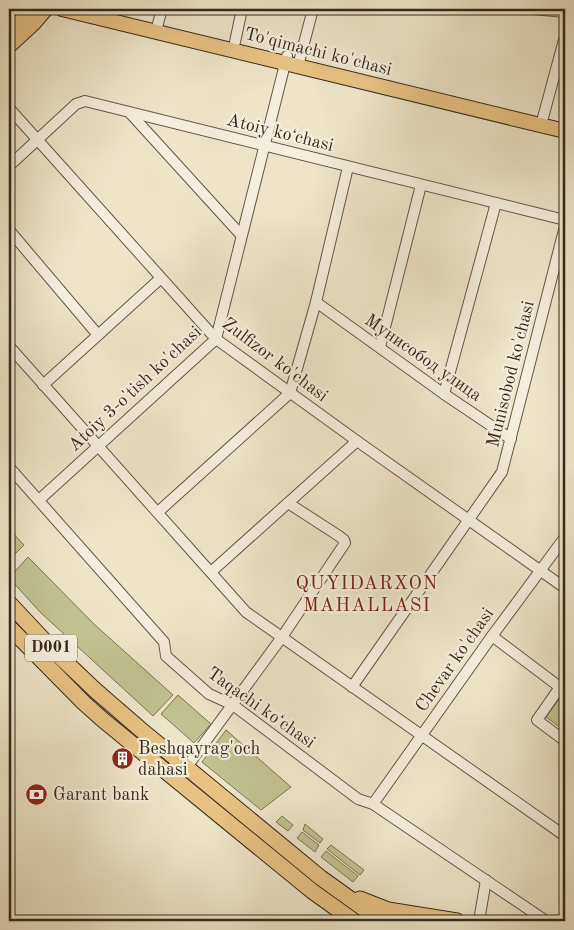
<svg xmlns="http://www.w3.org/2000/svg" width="574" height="930" font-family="'Old Standard TT',serif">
	<rect width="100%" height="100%" fill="#eee5c9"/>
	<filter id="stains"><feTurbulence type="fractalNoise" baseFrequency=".004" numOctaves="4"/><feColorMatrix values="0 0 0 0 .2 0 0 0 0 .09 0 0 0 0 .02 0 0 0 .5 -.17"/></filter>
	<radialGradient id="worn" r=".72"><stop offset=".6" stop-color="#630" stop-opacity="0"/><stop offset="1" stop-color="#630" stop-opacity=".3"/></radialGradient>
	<g fill="#c1c291" stroke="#7b7556">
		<path d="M9,529L24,545L9,560Z"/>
		<path d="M28,557L95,625L173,695L153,716L41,613L9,578Z"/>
		<path d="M9,611L118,718L284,857L369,921H362L333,901L105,713L9,617Z"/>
		<path d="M178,695L211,724L194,743L161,714Z"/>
		<path d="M562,695L565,697V731L546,717Z"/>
		<path d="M226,730L291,787L261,810L202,762Z"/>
		<path d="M282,816L293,825L288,831L276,822Z"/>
		<path d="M305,824L323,839L320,843L303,830Z"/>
		<path d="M302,832L319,845L315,852L297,838Z"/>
		<path d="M331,845L364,870L360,875L327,849Z"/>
		<path d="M326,851L358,876L353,882L321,857Z"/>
	</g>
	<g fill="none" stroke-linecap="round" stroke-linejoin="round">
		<defs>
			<g id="minor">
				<path d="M533,9L565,12"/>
				<path d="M156,31L162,9"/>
				<path d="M235,42L242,9"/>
				<path d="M298,66L313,9"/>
				<path d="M9,108L216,339L357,441L565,588"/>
				<path d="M129,112L241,235"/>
				<path d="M541,125L565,36"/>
				<path d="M9,166L76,104L85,101L565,220"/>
				<path d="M9,230L98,335"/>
				<path d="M316,302L444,394L511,439"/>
				<path d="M9,346L246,612L565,836"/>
				<path d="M380,347L421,185"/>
				<path d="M43,385L161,278"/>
				<path d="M444,394L496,203"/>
				<path d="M9,467L164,642L166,656L209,694L233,705L358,799L373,804L546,921"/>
				<path d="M39,500L216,339L287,56"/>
				<path d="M158,512L290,393L316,302L348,167"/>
				<path d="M211,572L357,441"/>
				<path d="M492,636L565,691"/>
				<path d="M352,687L502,472L565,226"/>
				<path d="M560,687L537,720L565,741"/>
				<path d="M186,768L282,637L345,543L344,540L339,536L288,503"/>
				<path d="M373,804L492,636L565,537"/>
				<path d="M479,921L486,880"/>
			</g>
			<g id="major">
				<path d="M62,9L565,131"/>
				<path d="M9,32L33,9"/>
				<path d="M9,46L34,23L46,9"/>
			</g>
			<g id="highway">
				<path d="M9,603L55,652L95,690L140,729L321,878L381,921"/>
				<path d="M9,627L84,703L103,720L312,891L354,921"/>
				<path d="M360,899L388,910L457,921"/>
			</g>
		</defs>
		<use href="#minor" stroke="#635746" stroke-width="12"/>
		<use href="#major" stroke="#35281a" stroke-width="16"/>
		<use href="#highway" stroke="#35281a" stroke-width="17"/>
		<use href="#minor" stroke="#f4eedc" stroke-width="10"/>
		<use href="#major" stroke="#e7c284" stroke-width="14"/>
		<use href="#highway" stroke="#e7c284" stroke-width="15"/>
	</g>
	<defs>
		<symbol id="building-disc" viewBox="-11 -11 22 22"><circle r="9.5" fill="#8f2418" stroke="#f4eedc"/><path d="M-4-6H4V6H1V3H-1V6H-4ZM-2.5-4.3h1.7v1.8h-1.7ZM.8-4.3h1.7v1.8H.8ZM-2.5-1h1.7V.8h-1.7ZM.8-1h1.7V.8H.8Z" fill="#fff"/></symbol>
		<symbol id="bank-disc" viewBox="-11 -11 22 22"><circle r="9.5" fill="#8f2418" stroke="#f4eedc"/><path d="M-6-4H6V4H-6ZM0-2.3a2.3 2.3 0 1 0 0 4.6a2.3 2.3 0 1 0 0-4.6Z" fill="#fff"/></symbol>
	</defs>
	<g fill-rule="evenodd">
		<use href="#building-disc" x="110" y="746" width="25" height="25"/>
		<use href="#bank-disc" x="24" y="782" width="25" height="25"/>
	</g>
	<g text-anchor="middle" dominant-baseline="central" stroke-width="4.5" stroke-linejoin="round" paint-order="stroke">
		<rect fill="#f4eedc" stroke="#6e6354" stroke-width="1" x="25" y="634.5" width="52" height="27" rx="4"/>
		<g font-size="16" font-weight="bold" fill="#35281a">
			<text x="51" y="648">D001</text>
		</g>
		<g font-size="18" fill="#35281a" stroke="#f4eedc">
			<text transform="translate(318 52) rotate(14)">To'qimachi ko'chasi</text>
			<text transform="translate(280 133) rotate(14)">Atoiy koʻchasi</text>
			<text transform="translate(423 358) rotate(35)">Мунисобод улица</text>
			<text transform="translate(275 360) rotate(37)">Zulfizor ko'chasi</text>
			<text transform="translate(511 374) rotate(-76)">Munisobod ko'chasi</text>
			<text transform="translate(135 389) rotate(-43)">Atoiy 3-o'tish ko'chasi</text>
			<text transform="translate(455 660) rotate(-55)">Chevar ko'chasi</text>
			<text transform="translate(261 708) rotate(35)">Taqachi koʻchasi</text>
		</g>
		<g font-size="18" fill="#35281a" stroke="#f4eedc" text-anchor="start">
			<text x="138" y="749">Beshqayrag'och<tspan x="138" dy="21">dahasi</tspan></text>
			<text x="53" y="795">Garant bank</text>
		</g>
		<g font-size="19" letter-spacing="1" fill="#7a1f14" stroke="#f4eedc">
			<text x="367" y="584">QUYIDARXON<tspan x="367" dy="22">MAHALLASI</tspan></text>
		</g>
	</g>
	<rect width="574" height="930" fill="none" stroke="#eee5c9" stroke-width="30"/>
	<rect x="10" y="10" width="554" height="910" fill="none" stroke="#35281a" stroke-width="2.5"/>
	<rect x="15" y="15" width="544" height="900" fill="none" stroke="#35281a"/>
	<rect width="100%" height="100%" filter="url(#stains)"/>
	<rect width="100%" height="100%" fill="url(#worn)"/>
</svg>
